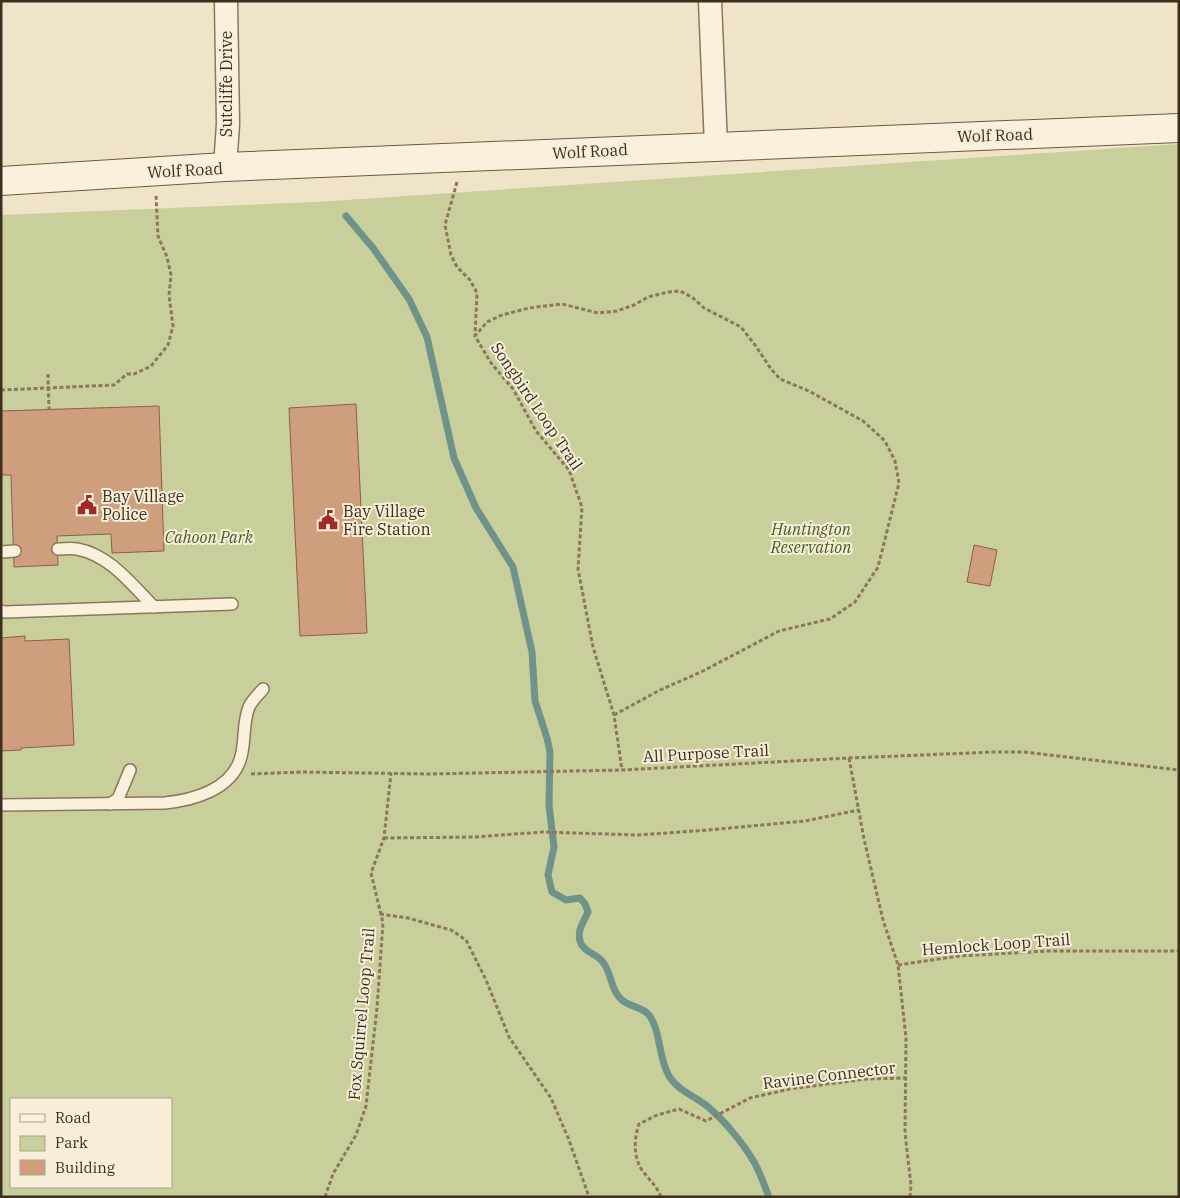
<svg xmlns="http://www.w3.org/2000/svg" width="1180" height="1198" font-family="'IBM Plex Serif',serif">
	<rect width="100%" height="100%" fill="#f0e4c8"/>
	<path fill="#c9cf9b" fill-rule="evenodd" d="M1179,144V1197H1V215L316,202ZM11,1099H171V1187H11Z"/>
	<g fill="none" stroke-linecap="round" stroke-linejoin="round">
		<path stroke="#6f938a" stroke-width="7" d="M346,216L373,248L409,299L427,337L454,458L476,508L513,567L532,652L535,701L547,738L550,752L549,805L554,847L548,875L552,892L566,900L580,898L585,904L588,912C584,921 577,930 580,941C583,952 595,953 602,961C612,972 610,990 622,1000C630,1007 643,1007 649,1015C661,1031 658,1057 669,1076C678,1091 695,1096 707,1106C724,1120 743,1143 754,1162C760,1172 764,1185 769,1197"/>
	</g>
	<g fill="#cf9f7d" stroke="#8d5f41">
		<path d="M356,404L367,633L300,636L289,408Z"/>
		<path d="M159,406L164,551L112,553L111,534L57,536L58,565L14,567L11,475H1V411Z"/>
		<path d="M974,545L997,550L990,586L967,582Z"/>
		<path d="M25,636V641L69,639L74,745L21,748V750L1,751V638Z"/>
	</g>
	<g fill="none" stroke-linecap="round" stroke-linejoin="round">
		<defs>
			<g id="lane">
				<path d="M58,549C64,549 71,548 77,549C110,555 132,585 154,607"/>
				<path d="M1,552L15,551"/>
				<path d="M1,611L5,612L232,604"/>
				<path d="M110,804L118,799L130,770"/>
				<path d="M1,805L165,803C193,800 230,790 240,760C246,743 242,724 249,707C252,700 259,694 263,689"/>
			</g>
			<g id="street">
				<path d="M710,1L716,146"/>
				<path d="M225,167L228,124L226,1"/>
			</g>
			<path id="secondary" d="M1,181L225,167L1179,128"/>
		</defs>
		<use href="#lane" stroke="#8d765c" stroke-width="14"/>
		<use href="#street" stroke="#8d765c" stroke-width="25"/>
		<use href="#secondary" stroke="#6f573f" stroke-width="30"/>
		<g stroke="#8d765c" stroke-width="3" stroke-dasharray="4 2.5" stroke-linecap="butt">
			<path d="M457,182L445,225L451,255L457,267L470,280L477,293L475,335"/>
			<path d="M48,374L49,410"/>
			<path d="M1,390L114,385L127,374H134L151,366L168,345L173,326L169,295L171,275L167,257L158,236L156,196"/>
			<path d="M614,715L660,690L703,671L779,631L830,619L855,602L878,567L899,483L895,461L885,441L863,421L809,391L780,379L771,369L755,345L741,327L704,308L692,297L680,291L668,292L648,297L634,305L617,311L598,313L562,304L529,308L502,315L487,322L475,336L491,363L513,389L536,431L569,470L582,507L578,569L593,647L614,715L622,770"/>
			<path d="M849,758L864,839L883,920L898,965L906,1038L905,1133L911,1185L910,1197"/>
			<path d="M251,774L301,772L428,774L622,770L849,758L994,752H1024L1179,770"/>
			<path d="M384,838L474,837L543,832L638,835L708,830L805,821L859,810"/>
			<path d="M380,914L408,918L451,930L466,940L486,980L509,1037L551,1098L569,1140L589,1197"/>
			<path d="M898,965L959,956L1048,951H1179"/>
			<path d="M325,1197L333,1174L356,1135L366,1106L377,1008L383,923L371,873L384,838L391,773"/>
			<path d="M661,1197C657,1186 649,1180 642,1170C633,1156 634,1139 639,1124L657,1115L679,1109L706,1121L750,1098L790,1089L866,1079L905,1078"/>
		</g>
		<use href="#lane" stroke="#faf1dc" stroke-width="11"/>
		<use href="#street" stroke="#faf1dc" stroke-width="22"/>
		<use href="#secondary" stroke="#faf1dc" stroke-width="28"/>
	</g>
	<defs>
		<symbol id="civic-bare" viewBox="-9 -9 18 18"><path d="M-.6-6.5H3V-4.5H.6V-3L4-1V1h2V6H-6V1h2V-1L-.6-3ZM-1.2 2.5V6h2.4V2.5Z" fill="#9e2a2b" stroke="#f7eed8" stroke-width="2.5" paint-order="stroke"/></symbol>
	</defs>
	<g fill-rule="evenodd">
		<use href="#civic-bare" x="73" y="491" width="28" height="28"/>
		<use href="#civic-bare" x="314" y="506" width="28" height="28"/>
	</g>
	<g text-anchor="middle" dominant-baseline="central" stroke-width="4" stroke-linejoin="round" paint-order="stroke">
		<g font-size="16" fill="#3d2e20" stroke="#f7eed8">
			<text transform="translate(226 84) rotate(-90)">Sutcliffe Drive</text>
			<text transform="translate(995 135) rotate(-2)">Wolf Road</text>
			<text transform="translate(590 151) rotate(-3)">Wolf Road</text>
			<text transform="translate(185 170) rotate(-3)">Wolf Road</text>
			<text transform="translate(537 406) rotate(56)">Songbird Loop Trail</text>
			<text transform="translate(706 753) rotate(-3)">All Purpose Trail</text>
			<text transform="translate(996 944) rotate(-4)">Hemlock Loop Trail</text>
			<text transform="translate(361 1014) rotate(-85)">Fox Squirrel Loop Trail</text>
			<text transform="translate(829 1075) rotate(-7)">Ravine Connector</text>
		</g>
		<g font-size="16" fill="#3d2e20" stroke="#f7eed8" text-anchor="start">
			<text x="102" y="496">Bay Village<tspan x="102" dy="18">Police</tspan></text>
			<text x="343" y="511">Bay Village<tspan x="343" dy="18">Fire Station</tspan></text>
		</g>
		<g font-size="16" font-style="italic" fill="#4d5a26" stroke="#f7eed8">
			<text x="811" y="529">Huntington<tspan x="811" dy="18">Reservation</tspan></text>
			<text x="209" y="537">Cahoon Park</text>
		</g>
	</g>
	<rect width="1180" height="1198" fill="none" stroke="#3d2e20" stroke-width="5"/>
	<rect x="10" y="1098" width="162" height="90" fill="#f7eed8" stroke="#ada18e"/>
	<rect x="20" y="1114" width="25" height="8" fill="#faf1dc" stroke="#ada18e"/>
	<text x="55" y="1123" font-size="15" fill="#3d2e20">Road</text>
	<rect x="20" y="1136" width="25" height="15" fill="#c9cf9b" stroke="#ada18e"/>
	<text x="55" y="1148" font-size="15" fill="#3d2e20">Park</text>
	<rect x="20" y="1160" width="25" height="15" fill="#cf9f7d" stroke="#ada18e"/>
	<text x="55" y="1173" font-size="15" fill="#3d2e20">Building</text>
</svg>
